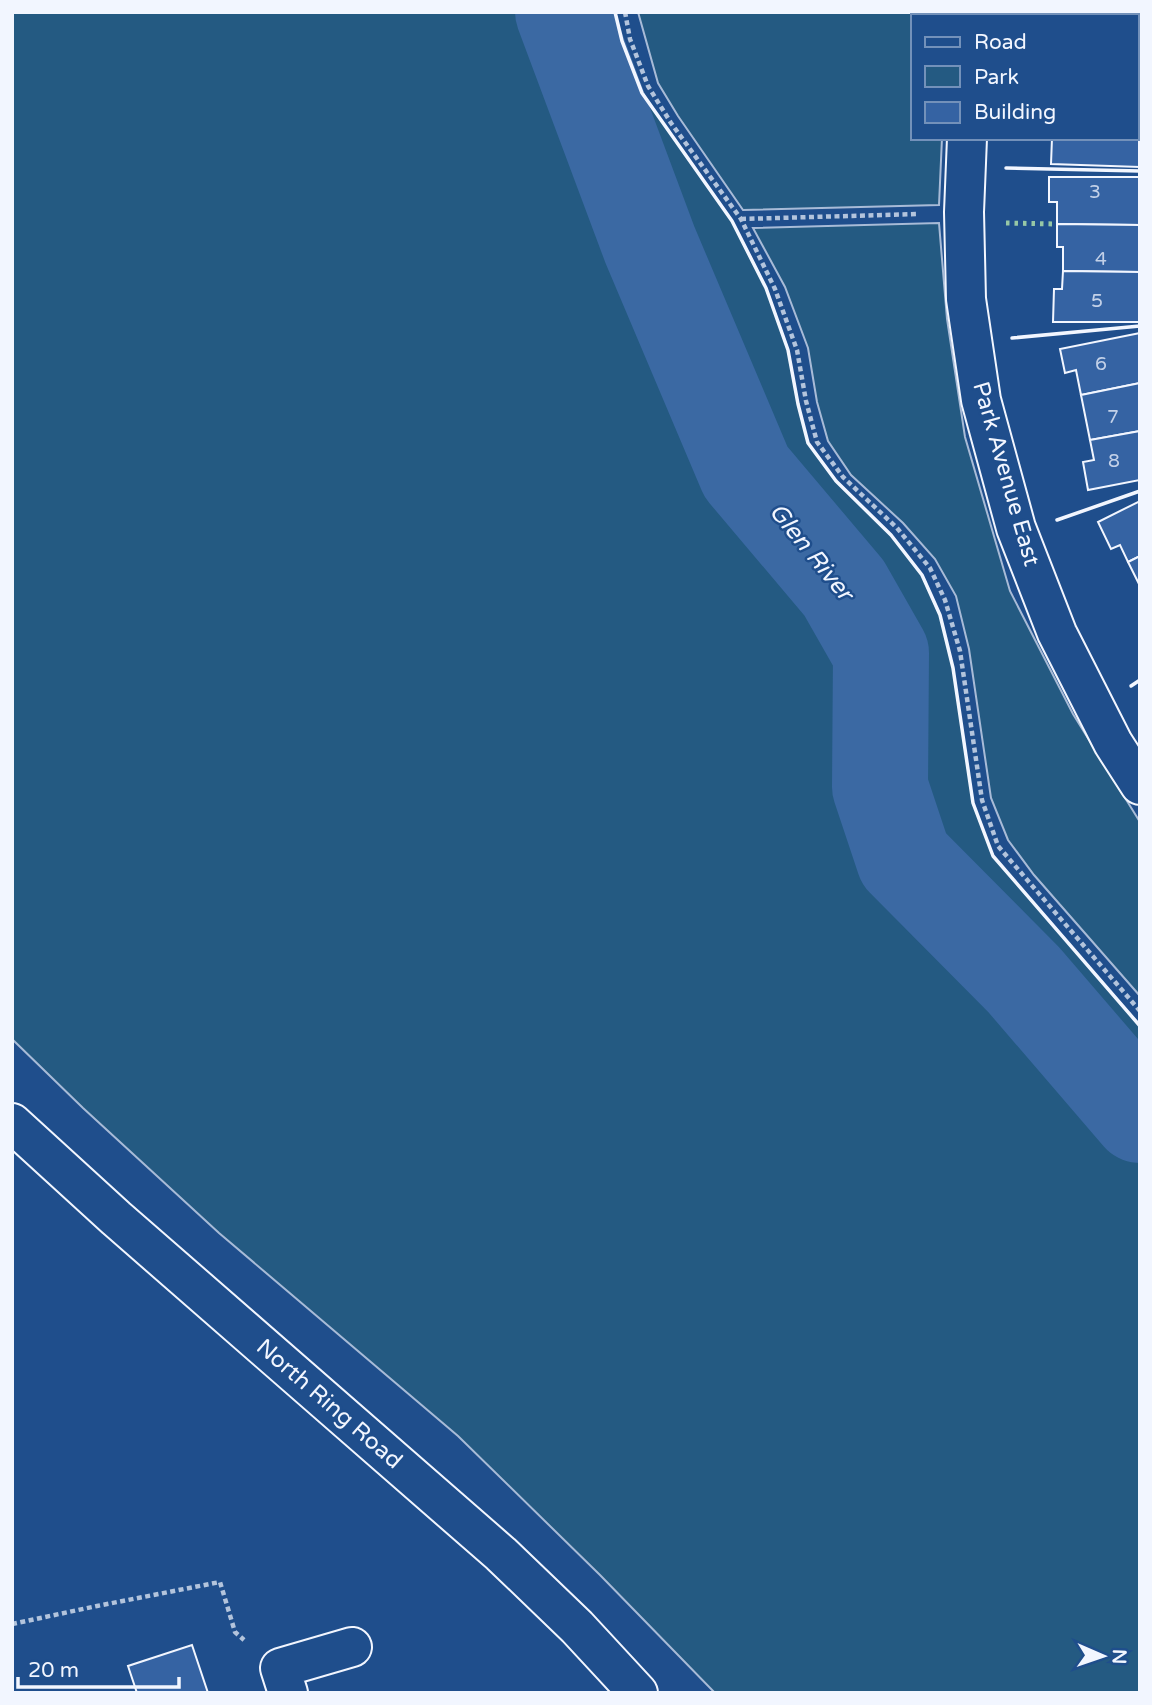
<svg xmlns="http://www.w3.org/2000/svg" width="1152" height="1705" font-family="'Varela Round',sans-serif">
	<rect width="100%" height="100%" fill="#1f4e8c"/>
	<g fill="#245a82" stroke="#a8bbd7" stroke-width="2">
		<path d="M12,12H615L622,41L642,93L732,221L766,288L788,350L798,404L808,443L836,481L891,535L922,575L940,615L953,668L973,803L993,856L1140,1026V1693H715L600,1575L458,1436L219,1233L83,1108L12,1039Z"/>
		<path d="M638,12H952V16H912V138H942L939,205L743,210L678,116L658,83Z"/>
		<path d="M939,223L947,319L965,437L1010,591L1073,714L1140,822V996L1034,875L1008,840L991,798L969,649L956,596L935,559L903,523L851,475L828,441L817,402L808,348L785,287L753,228Z"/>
	</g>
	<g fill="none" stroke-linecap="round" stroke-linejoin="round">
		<path stroke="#3b69a3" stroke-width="96" d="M563,12L650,245L746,472L844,588L881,653L880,787L904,859L1024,980L1140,1115"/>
	</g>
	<g fill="#3563a3" stroke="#f2f6ff" stroke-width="2">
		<rect x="1136" y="65" width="4" height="52"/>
		<path d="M1136,117H1140V167L1051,164L1052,138H1136Z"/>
		<path d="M1049,177H1140V225L1057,224V202H1049Z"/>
		<path d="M1057,224L1140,225V272L1063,271V247H1057Z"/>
		<path d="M1063,271L1140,272V322H1053L1054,289H1062Z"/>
		<path d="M1140,333V383L1081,395L1076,370L1065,373L1060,349Z"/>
		<path d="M1140,383V431L1090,440L1081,395Z"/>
		<path d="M1140,431V480L1088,490L1083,462L1094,460L1090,440Z"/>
		<path d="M1140,501V556L1128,562L1120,545L1111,549L1098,522Z"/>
		<path d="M1140,556V586L1128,562Z"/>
		<path d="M192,1645L208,1693H137L128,1666Z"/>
	</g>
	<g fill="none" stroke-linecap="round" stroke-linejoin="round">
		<defs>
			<g id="minor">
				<path d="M974,16V12"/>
				<path d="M967,138L964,212L966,299L981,400L1016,528L1057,633L1113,743L1140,785"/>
				<path d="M288,1693L280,1668L352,1647"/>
			</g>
			<path id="secondary" d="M12,1123L116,1218L501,1554L577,1627L638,1693"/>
		</defs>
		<use href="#minor" stroke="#f2f6ff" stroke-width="42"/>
		<use href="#secondary" stroke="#f2f6ff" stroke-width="42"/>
		<g stroke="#b3c4dc" stroke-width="4.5" stroke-dasharray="5 3.5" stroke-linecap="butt">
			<path d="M625,12L630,39L648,86L671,123L741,219L775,289L797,350L806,401L817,442L843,477L897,528L930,568L945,600L960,651L982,800L998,846L1140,1011"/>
			<path d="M741,219L919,214"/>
			<path d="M12,1624L97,1606L220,1582L235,1632L244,1640"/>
		</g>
		<use href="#minor" stroke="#1f4e8c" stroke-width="38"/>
		<use href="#secondary" stroke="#1f4e8c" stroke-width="38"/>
		<path stroke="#97c8a6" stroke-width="5" stroke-dasharray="3.5 5" stroke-linecap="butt" d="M1006,223L1057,224"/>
		<g stroke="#f2f6ff" stroke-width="3.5">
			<path d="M615,12L622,41L642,93L732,221L766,288L788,350L798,404L808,443L836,481L891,535L922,575L940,615L953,668L973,803L993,856L1140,1026"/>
			<path d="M1043,16L1044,12"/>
			<path d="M1101,16V12"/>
			<path d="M1136,59H1140"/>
			<path d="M1006,168L1140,171"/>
			<path d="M1012,338L1140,326"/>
			<path d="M1057,520L1140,491"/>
			<path d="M1131,686L1140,680"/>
		</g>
	</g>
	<g text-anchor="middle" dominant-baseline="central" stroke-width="5" stroke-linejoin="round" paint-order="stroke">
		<g font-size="19" fill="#c3d1e8">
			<text x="1095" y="192">3</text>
			<text x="1101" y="259">4</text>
			<text x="1097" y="301">5</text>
			<text x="1101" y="364">6</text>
			<text x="1113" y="417">7</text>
			<text x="1114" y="461">8</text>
		</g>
		<g font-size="23" fill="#f2f6ff" stroke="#1f4e8c">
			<text transform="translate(1006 474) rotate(74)">Park Avenue East</text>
			<text transform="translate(329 1404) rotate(41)">North Ring Road</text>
		</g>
		<g font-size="24" font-style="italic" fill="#f2f6ff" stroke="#1f4e8c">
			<text transform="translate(811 552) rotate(51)">Glen River</text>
		</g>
	</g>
	<rect width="1152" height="1705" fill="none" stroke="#f2f6ff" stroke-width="28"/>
	<rect x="911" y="14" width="228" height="126" fill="#1f4e8c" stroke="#7391ba" stroke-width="2"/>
	<rect x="925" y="37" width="35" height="10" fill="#1f4e8c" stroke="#7391ba" stroke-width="2"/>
	<text x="974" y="49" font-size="21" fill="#f2f6ff">Road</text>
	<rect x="925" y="66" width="35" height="21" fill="#245a82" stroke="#7391ba" stroke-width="2"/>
	<text x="974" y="84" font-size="21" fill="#f2f6ff">Park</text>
	<rect x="925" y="102" width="35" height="21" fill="#3563a3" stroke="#7391ba" stroke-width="2"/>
	<text x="974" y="119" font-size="21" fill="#f2f6ff">Building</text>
	<g transform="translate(1103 1656) rotate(92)" stroke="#1f4e8c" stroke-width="5" paint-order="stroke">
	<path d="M0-5L12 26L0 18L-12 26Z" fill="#f2f6ff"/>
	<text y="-10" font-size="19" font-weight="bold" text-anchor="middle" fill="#f2f6ff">N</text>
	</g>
	<path d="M18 1677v10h161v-10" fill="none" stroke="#f2f6ff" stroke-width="3.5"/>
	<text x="28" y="1677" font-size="21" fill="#f2f6ff" stroke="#1f4e8c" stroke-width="5" paint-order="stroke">20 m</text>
</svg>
